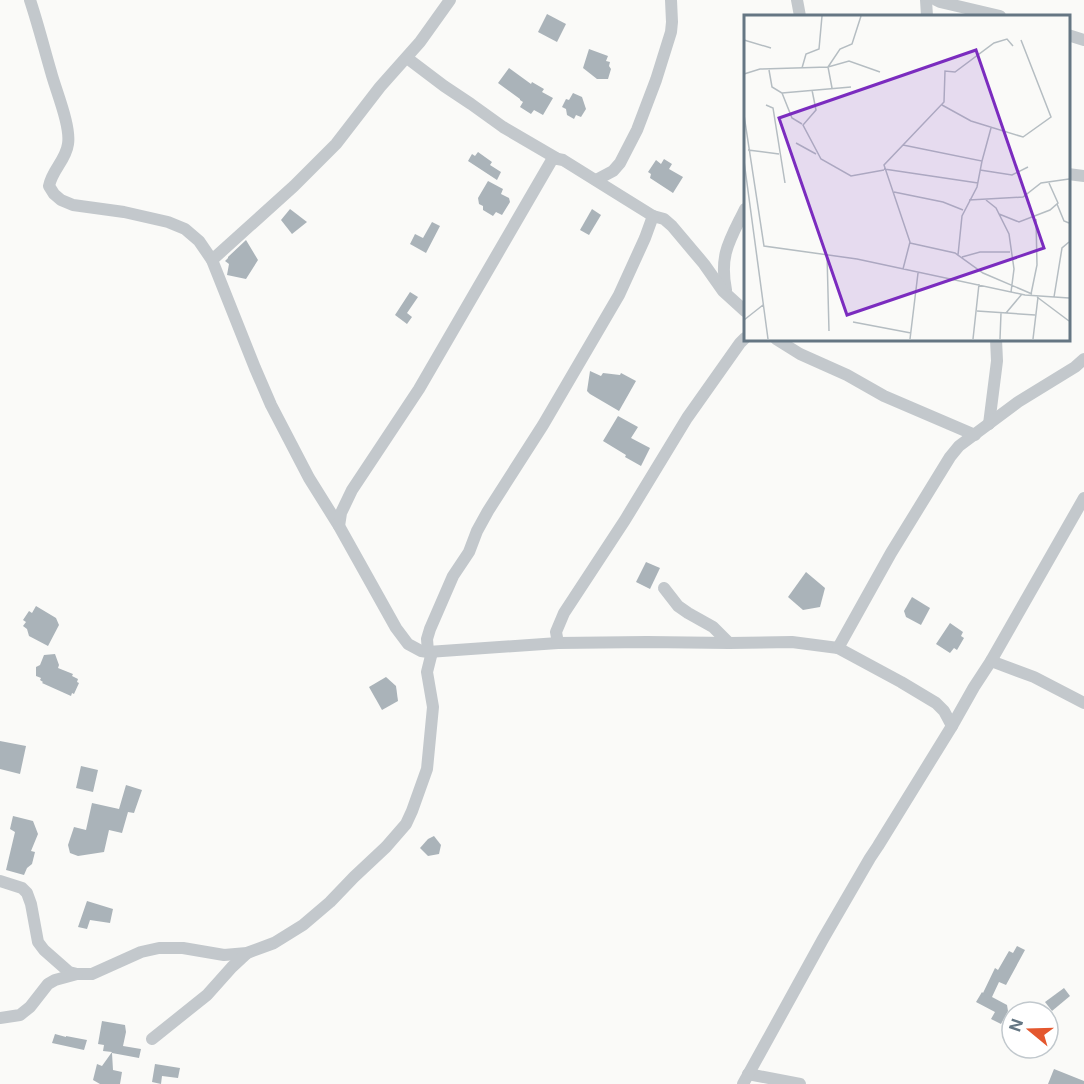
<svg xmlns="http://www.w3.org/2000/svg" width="1084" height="1084" font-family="Inter,sans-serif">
	<rect width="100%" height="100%" fill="#fafaf8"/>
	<g fill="#aab3b9">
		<path d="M547,14L566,24L557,42L538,32Z"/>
		<path d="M589,49L608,56L606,61L610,62L609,66L611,69L608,79H597L583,68Z"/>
		<path d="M509,68L531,84L532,82L544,89L542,92L553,98L543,115L534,110L531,114L520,107L523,102L520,100V99L498,83Z"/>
		<path d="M573,93L582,97L586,109L581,117L576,115L574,119L567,115L566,109L562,107L566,99L569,100Z"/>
		<path d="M478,152L492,162L490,165L501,172L497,180L468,161L472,154L475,156Z"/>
		<path d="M664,159L672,164L669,169L683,177L673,193L650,178L651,174L648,172L656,160L661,164Z"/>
		<path d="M488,181L503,189L501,194L509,198L510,202L502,215L496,212L493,216L483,210V206L479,204L478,198Z"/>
		<path d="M290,209L307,222L292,234L281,220Z"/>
		<path d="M592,209L601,215L589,235L580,230Z"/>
		<path d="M432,222L440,226L426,253L410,244L415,234L423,238Z"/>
		<path d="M246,240L258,260L246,279L227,275L229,264L225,261L228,258V257Z"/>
		<path d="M410,292L418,297L407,313L412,317L407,324L395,315Z"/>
		<path d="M590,371L601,376L603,373L620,375L621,373L636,381L619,411L590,394L587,391Z"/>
		<path d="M618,416L638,427L631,438L650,448L641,466L625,457L626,455L603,441Z"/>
		<path d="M646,562L660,568L650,589L636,582Z"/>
		<path d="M806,572L825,588L820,607L803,610L788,597Z"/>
		<path d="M912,597L930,608L921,625L906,617L904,611Z"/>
		<path d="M36,606L56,618L59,625L48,646L29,636L27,629L23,626L26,622L23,620L29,611L32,613Z"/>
		<path d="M950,623L963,632L961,636L964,638L957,650L954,648L950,653L936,644Z"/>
		<path d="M55,654L59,665L58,668L73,674L72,676L78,679L77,682L79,683L74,694L72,693L71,696L42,683L43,682L40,680L41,678L36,676V667L40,665L44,655Z"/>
		<path d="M386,677L396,686L398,701L382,710L369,687Z"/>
		<path d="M0,741L26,746L20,774L0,769Z"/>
		<path d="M81,766L98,770L93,792L76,788Z"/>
		<path d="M126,785L142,790L134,813L128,812L122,833L109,830L104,852L78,856L70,853L68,845L74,827L86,830L92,803L119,809Z"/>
		<path d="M13,816L33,821L38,834L31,851L35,852L32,864L27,868L24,875L6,870L15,832L10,829Z"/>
		<path d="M434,836L441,845L439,854L428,856L420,848L428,839Z"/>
		<path d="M87,901L113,909L110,923L90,920L87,929L78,927Z"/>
		<path d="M1017,946L1025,950L1006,985L999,982L992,997L1007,1005L1008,1011L1001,1024L991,1019L995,1012L976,1002L982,992L983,993L995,968L998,970L1009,951L1013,953Z"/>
		<path d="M1064,988L1070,996L1052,1011L1045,1002Z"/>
		<path d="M102,1021L125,1025L126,1032L123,1046L141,1049L139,1058L112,1053L113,1070L122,1072L120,1084H100L93,1080L97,1064L102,1066L112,1052L103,1051L104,1045L98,1044Z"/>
		<path d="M55,1034L66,1037V1036L87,1040L84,1050L52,1043Z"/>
		<path d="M155,1064L180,1068L178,1078L162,1076L161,1084L152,1082Z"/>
		<path d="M1054,1069L1084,1081V1084H1048Z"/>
	</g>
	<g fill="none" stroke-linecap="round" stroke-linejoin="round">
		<g stroke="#c3c8cc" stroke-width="12">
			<path d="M30,0C38,24 44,48 51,72C56,91 71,126 68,144C66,160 52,170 49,186L54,194L61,200L73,205L124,212L168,222L185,229L199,241L212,260L255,368L271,405L309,478L339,526L396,628L408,644L421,651L428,652L558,643L647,642L729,643L792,642L838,648L901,682L936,703L944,711L952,726"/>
			<path d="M797,0L800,16"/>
			<path d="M926,0L927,16"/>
			<path d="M936,0L940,2L1000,16"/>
			<path d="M1068,35L1084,40"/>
			<path d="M407,58L444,86L471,104L503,127L556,158"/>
			<path d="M1068,174L1084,176"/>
			<path d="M596,180L613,171L620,163L637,130L656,80L671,32L672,22L671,0"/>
			<path d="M212,260L294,186L336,144L380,87L420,42L450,0"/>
			<path d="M726,290C719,254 730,240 745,209"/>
			<path d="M776,339L800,354L847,375L884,396L975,435"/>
			<path d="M989,424L997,361L996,339"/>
			<path d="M339,526L341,513L352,490L419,389L553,158L563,160L624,198L653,216L664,219L672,226L704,264L723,291L745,311"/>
			<path d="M664,588L678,606L688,613L713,627L729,643"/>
			<path d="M558,643L556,632L564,613L625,520L687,418L740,343L745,338"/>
			<path d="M838,648L891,553L950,457L959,446L1018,402L1075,367L1084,359"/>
			<path d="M428,652L427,639L430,629L453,576L469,552L477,531L488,511L543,425L619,295L645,238L653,216"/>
			<path d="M991,661L1034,677L1084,703"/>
			<path d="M0,881L22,888L27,893L31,904L38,942L44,950L69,972L77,974H92L141,952L159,948H183L224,955L247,953L274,943L303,925L330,902L354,877L386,847L406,824L412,811L427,769L433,707L427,672L432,652"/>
			<path d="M0,1018L20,1015L30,1007L48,984L55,980L77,974"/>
			<path d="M152,1039L207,995L232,967L247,953"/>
			<path d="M748,1074L800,1084"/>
			<path d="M743,1084L823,939L870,858L878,846L952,726L974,687L991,661L1084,498"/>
		</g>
	</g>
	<g transform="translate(744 15)">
		<rect width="326" height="326" fill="#fafaf8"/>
		<path fill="none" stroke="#b5bdc2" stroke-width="1.5" d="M0,25L27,33M58,53L62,39L75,34L78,1M25,55L28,72L38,78L48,103L58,109M0,59L16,54L84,52L105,46L136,57M88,73L84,52L96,34L108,29L117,1M68,75L72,95L59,110L77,144L107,161L140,155M38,78L107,72M22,90L29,93L41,168M198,90L227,106L279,122L307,102L277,25M0,100L20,231L113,244L281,280L325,283M52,128L72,139M159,130L238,146L233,172L218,201L214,240M4,135L35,139M0,146L24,324M238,146L247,113M140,154L234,168M236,155L268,160L284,152M150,177L199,187L219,195M225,185L279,182L297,168L325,164M242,185L252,193L265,219L270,254L267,277M313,189L320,206L325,208M255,199L275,207L306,195L314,188L305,168M166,228L211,238L239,258L288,279M83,239L85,316M218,242L236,237H266M159,254L166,227L140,150L200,87L201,56L211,57L250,28L263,24L269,31M287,279L293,250L292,204M293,282L325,306M310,282L318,233L325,227M233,296L291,300M262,298L278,279M0,305L19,290M109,307L167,318M166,324L174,258M229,324L235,269M256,324L257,298M289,324L294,282"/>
		<path fill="#7b2cbf" fill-opacity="0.15" stroke="#7b2cbf" stroke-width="3" d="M232,35L300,233L103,300L35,103Z"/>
		<rect width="326" height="326" fill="none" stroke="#657683" stroke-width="3"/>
	</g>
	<g transform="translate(1030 1030) rotate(289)"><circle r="28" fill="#ffffff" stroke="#c1c8cd" stroke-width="1.5"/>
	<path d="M0-4.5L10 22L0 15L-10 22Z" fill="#e4572e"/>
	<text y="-9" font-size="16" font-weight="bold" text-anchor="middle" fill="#657683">N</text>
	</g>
</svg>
